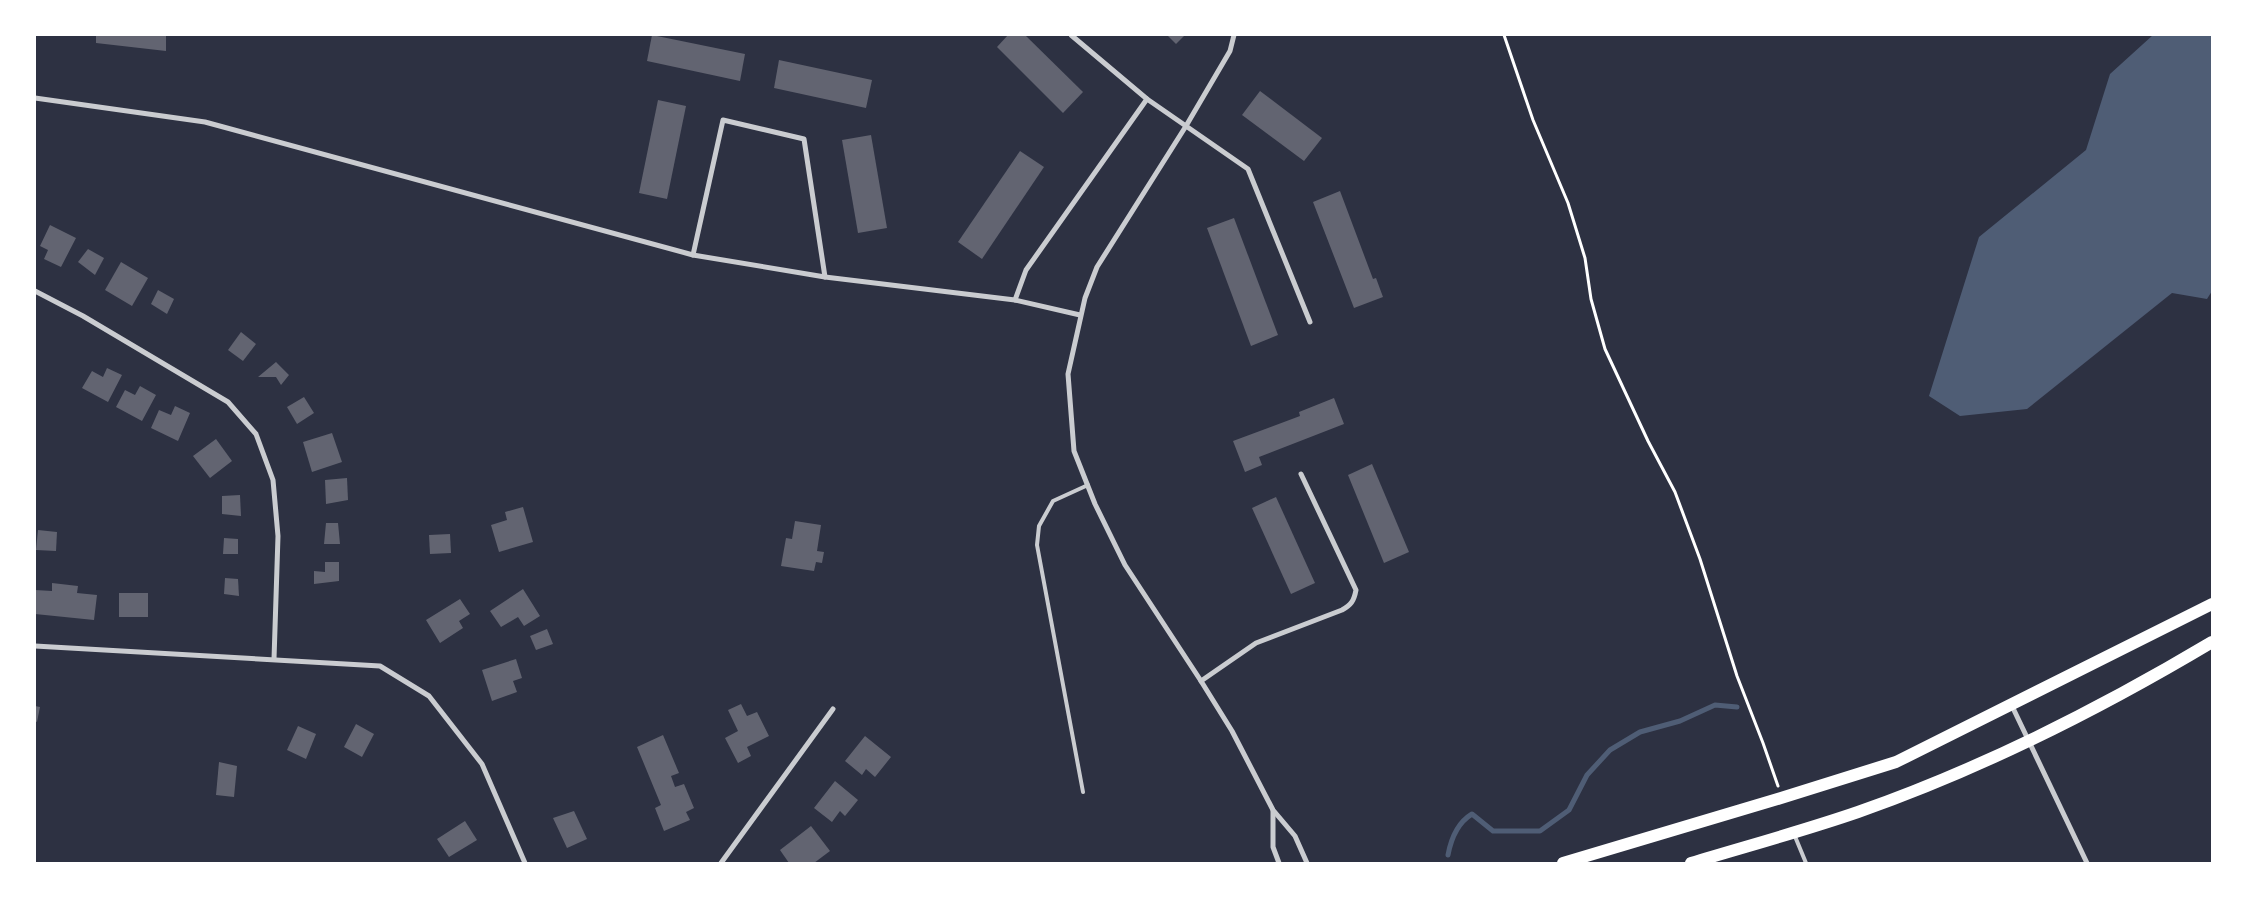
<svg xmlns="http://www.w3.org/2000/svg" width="2247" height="898" font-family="Georgia,serif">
	<rect width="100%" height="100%" fill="#2d3142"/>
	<path fill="#4f5d75" d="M2153,35H2212V291L2207,299L2172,293L2027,409L1960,416L1929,396L1979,237L2086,150L2110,74Z"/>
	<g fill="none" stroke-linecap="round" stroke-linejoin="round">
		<path stroke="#4f5d75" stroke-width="5" d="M1448,855C1451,839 1457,823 1472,814L1493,831H1540L1569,810L1587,775L1610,750L1640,732L1680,721L1715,705L1737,707"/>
	</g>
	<g fill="#626471">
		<path d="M96,35H166V51L96,43Z"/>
		<path d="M652,35L745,54L740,81L647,61Z"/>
		<path d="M1008,35H1025L1083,92L1063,113L997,47Z"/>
		<path d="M1167,35H1185L1176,44Z"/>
		<path d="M779,60L872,80L866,108L774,88Z"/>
		<path d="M1260,91L1322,138L1304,161L1242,115Z"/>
		<path d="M658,100L686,106L667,199L639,193Z"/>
		<path d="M871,135L887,228L858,233L842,140Z"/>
		<path d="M1020,151L1044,167L982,259L958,242Z"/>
		<path d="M1340,191L1373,279L1376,278L1383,297L1354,308L1313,202Z"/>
		<path d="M1234,218L1278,335L1251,346L1207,228Z"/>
		<path d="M50,225L76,238L61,267L44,259L48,250L40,246Z"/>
		<path d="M88,249L104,258L95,275L78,262Z"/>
		<path d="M121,262L148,278L132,306L105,290Z"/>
		<path d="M158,290L174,299L167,314L151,304Z"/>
		<path d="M241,332L256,344L243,361L228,350Z"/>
		<path d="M276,362L289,375L281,385L276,377H258Z"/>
		<path d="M107,368L122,375L108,402L82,388L92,371L103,377Z"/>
		<path d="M140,386L156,395L142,421L116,407L125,390L135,395Z"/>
		<path d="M304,397L314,413L297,424L287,407Z"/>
		<path d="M1334,398L1344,424L1259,457L1262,465L1245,472L1233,441L1300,416L1299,412Z"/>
		<path d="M175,406L190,413L178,441L151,428L159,410L171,415Z"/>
		<path d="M332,433L342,462L312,472L303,442Z"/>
		<path d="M216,439L232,461L210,478L193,456Z"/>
		<path d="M1372,464L1409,552L1384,563L1348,475Z"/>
		<path d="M347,478L348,500L326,504L325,480Z"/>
		<path d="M240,495L241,516L222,514V496Z"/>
		<path d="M1276,497L1315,583L1291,594L1252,508Z"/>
		<path d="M523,507L533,542L499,552L491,525L507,520L505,512Z"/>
		<path d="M795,521L821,525L817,551L824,552L822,563L816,562L814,571L781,566L786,538L792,539Z"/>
		<path d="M326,523H338L340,544H324Z"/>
		<path d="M38,530L57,532L56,551L36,550Z"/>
		<path d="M450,534L451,553L430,554L429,535Z"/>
		<path d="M224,538L238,539V554H223Z"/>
		<path d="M325,562H339V581L314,584V571L325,572Z"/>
		<path d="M225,578L238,579L239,596L224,594Z"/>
		<path d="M52,583L78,586L77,593L97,595L94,620L35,614V590L52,591Z"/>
		<path d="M523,589L540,616L524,626L518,617L501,627L490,611Z"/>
		<rect x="119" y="593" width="29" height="24"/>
		<path d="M460,599L470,614L459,621L463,628L440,643L426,620Z"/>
		<path d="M547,629L553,644L536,650L530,636Z"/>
		<path d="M516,659L522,678L513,681L517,692L492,701L482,670Z"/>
		<path d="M741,704L747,716L757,712L769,736L747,747L751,756L738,763L725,738L738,731L728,710Z"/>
		<path d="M35,706L40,707L37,722L35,721Z"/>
		<path d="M356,724L374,734L362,757L344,747Z"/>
		<path d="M298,726L316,734L306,759L287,750Z"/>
		<path d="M663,735L679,773L671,776L675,787L684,784L694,808L686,812L690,820L664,831L655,808L661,805L637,747Z"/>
		<path d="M865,736L891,757L875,777L866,769L862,775L845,761Z"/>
		<path d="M219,762L237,766L234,797L216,795Z"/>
		<path d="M835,781L858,800L845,816L840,811L832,822L814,808Z"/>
		<path d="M574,811L587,839L567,848L553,818Z"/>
		<path d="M465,821L477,840L449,857L437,839Z"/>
		<path d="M811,826L830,851L814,863H789L780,850Z"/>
	</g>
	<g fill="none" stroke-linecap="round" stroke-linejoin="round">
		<path stroke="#fff" stroke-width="3" d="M1504,35L1533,120L1568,203L1585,258L1591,299L1605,349L1648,441L1675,492L1700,559L1737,676L1763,743L1778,786"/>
		<g stroke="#caccd0" stroke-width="4">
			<path d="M1083,792L1037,545L1039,526L1053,501L1088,485"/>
			<path d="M1794,834L1806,863"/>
		</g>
		<g stroke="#caccd0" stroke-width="5">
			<path d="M1071,35L1147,99"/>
			<path d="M1234,35L1230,51L1186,126L1097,267L1085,298L1068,374L1074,451L1095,504L1125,565L1201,681L1232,731L1273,810L1295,836L1307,863"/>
			<path d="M35,98L205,122L693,255L825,277L1015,300L1080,315"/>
			<path d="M693,255L723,120L804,139L825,277"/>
			<path d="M35,291L83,316L228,402L256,434L273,480L278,536L274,659"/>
			<path d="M1015,300L1026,270L1147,99L1248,169L1310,322"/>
			<path d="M35,646L380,666L429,696L482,764L525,863"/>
			<path d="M1201,681L1256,643L1342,610C1351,605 1354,601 1356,590L1301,474"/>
			<path d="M2012,706L2087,863"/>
			<path d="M1273,811V847L1279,863"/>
			<path d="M721,863L833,709"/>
		</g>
		<g stroke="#fff" stroke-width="12">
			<path d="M1563,863L1781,798L1896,762L2212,604"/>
			<path d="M1691,863C1747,846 1803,831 1858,812C1978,770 2103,707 2212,642"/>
		</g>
	</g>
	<rect width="2247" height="898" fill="none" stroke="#ffffff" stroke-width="72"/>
</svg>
